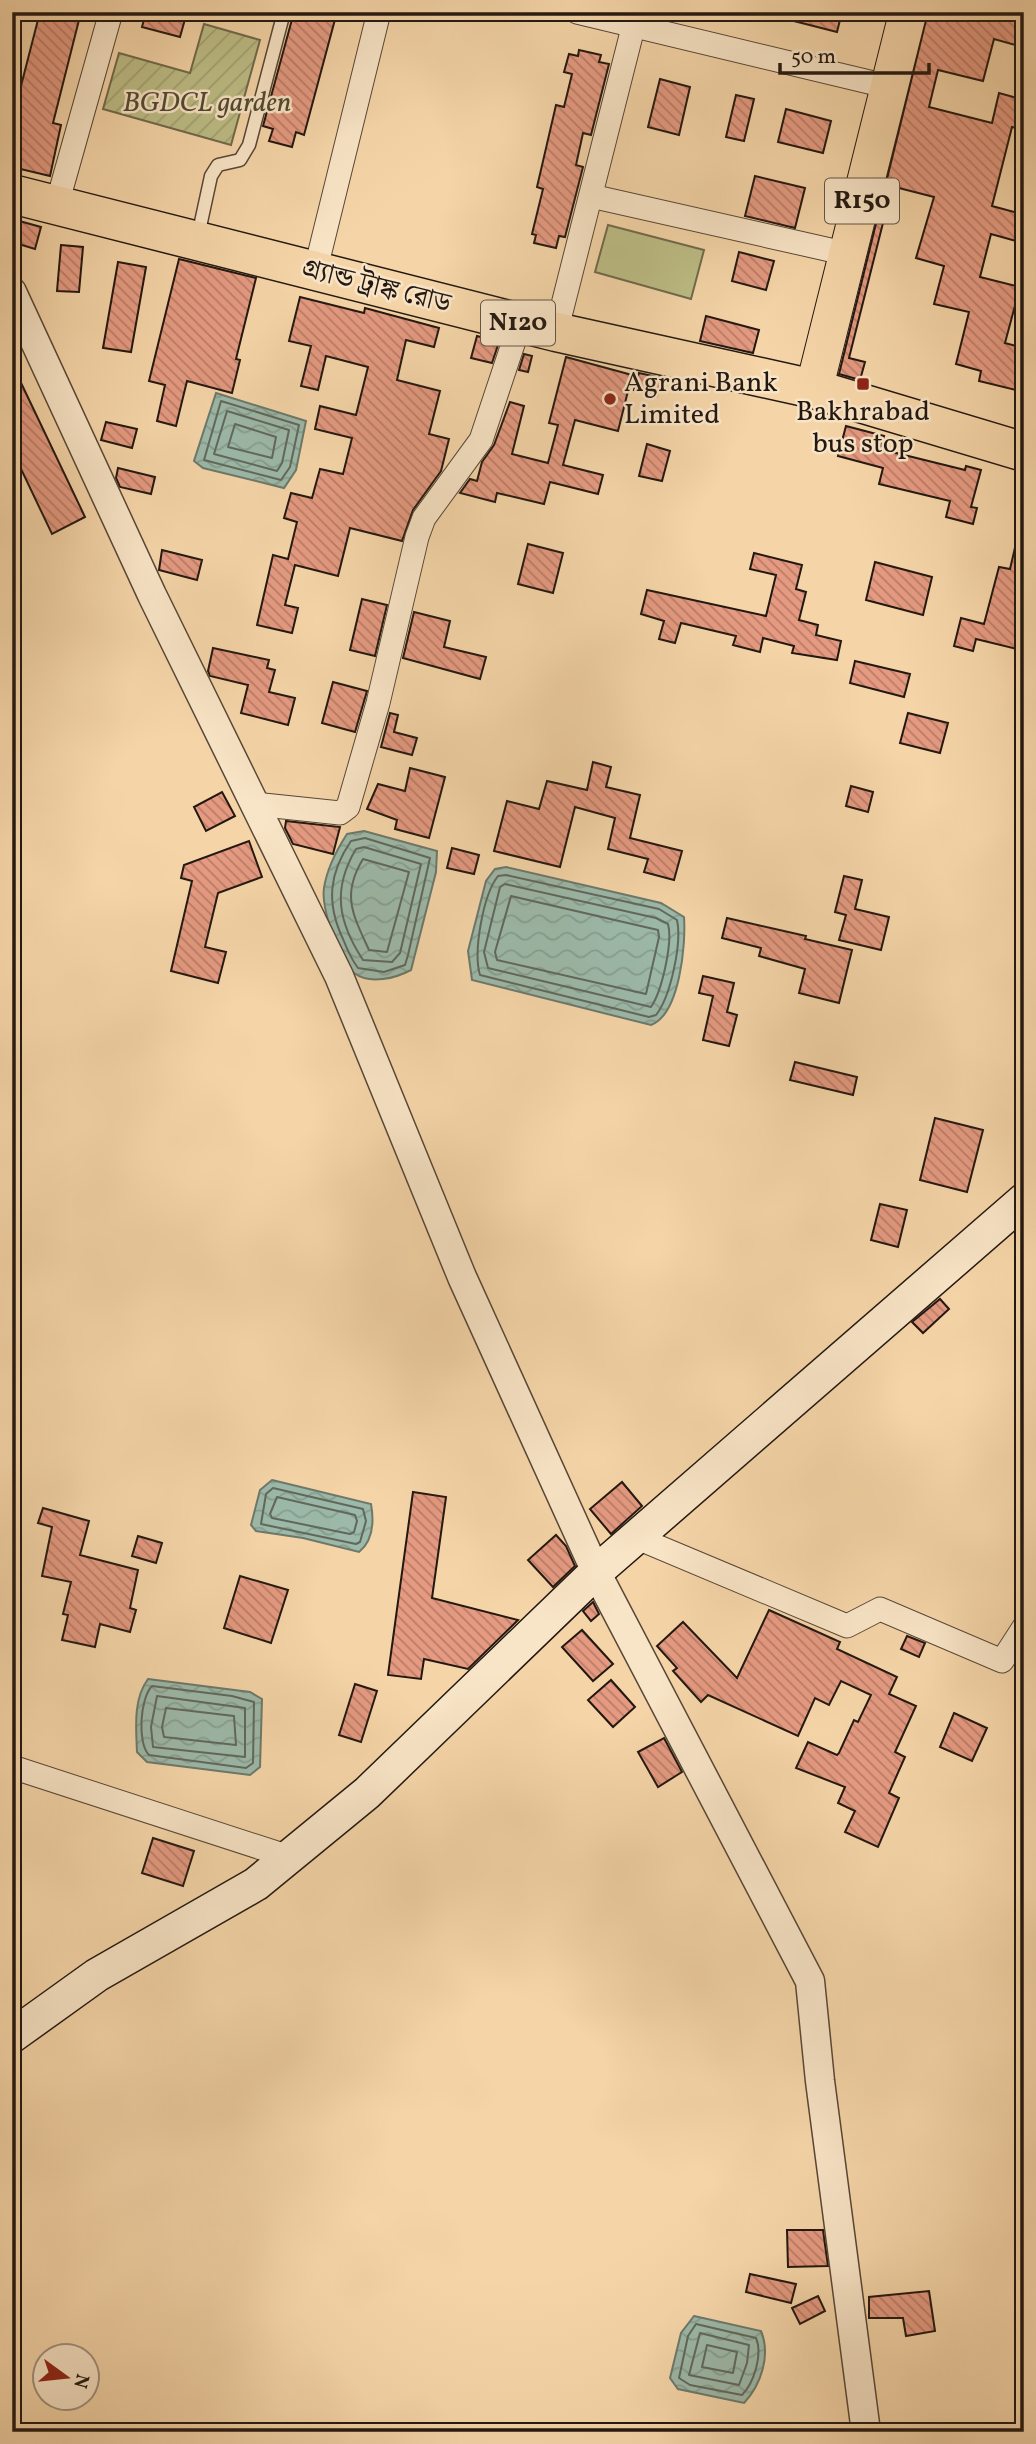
<svg xmlns="http://www.w3.org/2000/svg" width="1036" height="2444" font-family="Vollkorn,'Noto Serif Bengali',serif">
	<defs>
		<pattern id="garden-furrows" width="10" height="10" patternUnits="userSpaceOnUse" patternTransform="scale(1.75)"><rect width="10" height="10" fill="#bdbd86"/><path d="M-1 1l2-2M0 10L10 0M9 11l2-2" fill="none" stroke="#a2a273"/></pattern>
		<pattern id="water-waves" width="16" height="10" patternUnits="userSpaceOnUse" patternTransform="scale(1.75)"><rect width="16" height="10" fill="#9cb9a9"/><path d="M0 5q4-4 8 0t8 0" fill="none" stroke="#869e90"/></pattern>
		<pattern id="building-back-hatch" width="6" height="6" patternUnits="userSpaceOnUse" patternTransform="scale(1.75)"><rect width="6" height="6" fill="#e59a81"/><path d="M-1 5l2 2M0 0l6 6M5-1l2 2" fill="none" stroke="#b97d68"/></pattern>
	</defs>
	<rect width="100%" height="100%" fill="#f5d5a8"/>
	<filter id="stains"><feTurbulence type="fractalNoise" baseFrequency=".00286" numOctaves="4"/><feColorMatrix values="0 0 0 0 .2 0 0 0 0 .09 0 0 0 0 .02 0 0 0 .5 -.17"/></filter>
	<radialGradient id="worn" r=".72"><stop offset=".6" stop-color="#630" stop-opacity="0"/><stop offset="1" stop-color="#630" stop-opacity=".3"/></radialGradient>
	<path fill="url(#garden-furrows)" stroke="#706a4c" stroke-width="2" d="M204,24L260,40L231,145L103,109L119,53L190,73Z"/>
	<path fill="#bdbd86" stroke="#706a4c" stroke-width="2" d="M608,225L704,250L691,299L595,272Z"/>
	<g fill="url(#water-waves)" stroke="#6c796c" stroke-width="2">
		<path d="M216,393L306,421L296,470L284,488L203,468L194,461Z"/>
		<path d="M364,831L437,851L436,872L411,970C396,978 370,985 354,973C339,962 321,907 324,888C327,868 336,851 347,834Z"/>
		<path d="M506,867L661,903L684,917C686,944 680,1014 651,1025L472,980L468,951L486,881L495,869Z"/>
		<path d="M272,1480L371,1504C374,1521 374,1540 359,1552L303,1538L256,1531L251,1525L260,1490Z"/>
		<path d="M148,1679L250,1692L262,1699L260,1767L250,1775L147,1762L137,1752C136,1728 133,1699 148,1679Z"/>
		<path d="M694,2316L761,2331C771,2355 761,2385 744,2403L678,2389L670,2378L681,2333Z"/>
	</g>
	<g fill="none" stroke-linecap="round" stroke-linejoin="round">
		<g stroke="#60685d" stroke-width="2">
			<path d="M221,401L299,425L290,467L281,480L204,460Z"/>
			<path d="M227,411L289,430L282,463L277,471L214,454Z"/>
			<path d="M235,424L276,437L272,458L228,447Z"/>
			<path d="M365,838L430,858L408,955L405,965L384,972L358,968C351,959 347,949 343,939C326,903 329,873 351,841Z"/>
			<path d="M364,847L421,864L400,953L392,962L363,960C338,922 332,889 356,849Z"/>
			<path d="M363,859L409,872L387,952L369,950C353,915 341,895 363,859Z"/>
			<path d="M506,875L659,909L677,920C682,942 671,996 656,1015L649,1017L480,975C473,952 483,895 498,876Z"/>
			<path d="M505,884L656,918L668,924C673,942 662,991 651,1007L488,968L484,952L500,887Z"/>
			<path d="M511,896L658,930L659,937L646,994L497,960L495,952Z"/>
			<path d="M273,1488L363,1509L366,1521L360,1542L356,1544L261,1524L266,1494Z"/>
			<path d="M277,1497L355,1515L357,1521L354,1532L350,1534L272,1518L270,1514Z"/>
			<path d="M152,1686L232,1696L254,1702L253,1763L246,1768L149,1755C137,1743 140,1698 152,1686Z"/>
			<path d="M157,1696L245,1708V1757L153,1747L151,1727Z"/>
			<path d="M166,1708L234,1716L236,1745L164,1737L162,1727Z"/>
			<path d="M696,2324L756,2338C763,2354 754,2383 742,2395L690,2385L679,2378L688,2336Z"/>
			<path d="M700,2333L749,2345L747,2363L739,2385L689,2375Z"/>
			<path d="M707,2345L737,2352L733,2373L702,2367Z"/>
		</g>
	</g>
	<g fill="url(#building-back-hatch)" stroke="#231811" stroke-width="2">
		<path d="M40,12H81L53,123L61,125L50,176L12,167V121Z"/>
		<path d="M146,12H187L180,37L142,27Z"/>
		<path d="M294,12H337L304,135L296,132L292,147L269,141L273,129L263,126Z"/>
		<path d="M783,12H842L837,32L782,18Z"/>
		<path d="M928,12H1024L1019,46L994,39L983,81L938,70L929,107L992,123L999,93L1024,100V130L1012,127L992,206L1022,214L1016,241L991,234L980,277L1020,287L1005,343L1024,348V392L979,381L981,371L956,364L969,312L934,304L944,266L916,258L934,197L895,187L889,212L886,211L849,358L865,362L860,380L839,374Z"/>
		<path d="M579,50L601,55L599,62L609,64L591,135L583,133L576,165L583,167L565,237L559,236L556,248L534,243L536,235L532,234L543,189L537,187L556,105L564,107L572,74L564,72L569,54L578,56Z"/>
		<path d="M660,79L690,87L679,135L648,127Z"/>
		<path d="M736,95L754,99L744,141L726,137Z"/>
		<path d="M786,109L831,121L823,153L778,142Z"/>
		<path d="M755,176L805,188L795,228L745,216Z"/>
		<path d="M12,219L41,227L35,249L12,242Z"/>
		<path d="M61,245L83,247L79,292L57,291Z"/>
		<path d="M739,252L774,261L766,290L732,281Z"/>
		<path d="M179,259L256,278L236,359L240,360L232,393L187,381L176,426L157,421L165,385L149,381Z"/>
		<path d="M118,262L146,267L131,352L103,348Z"/>
		<path d="M300,297L364,313L365,308L439,328L434,347L406,340L397,380L440,391L429,434L449,439L441,471L413,510L402,541L350,528L338,576L295,565L285,605L298,608L292,633L257,625L273,555L288,559L297,522L284,518L291,493L312,498L320,469L343,474L352,438L315,429L320,406L356,415L368,367L326,356L318,390L301,386L311,346L289,341Z"/>
		<path d="M706,316L759,330L753,353L700,341Z"/>
		<path d="M477,336L499,342L492,363L471,358Z"/>
		<path d="M524,354L532,356L528,372L519,370Z"/>
		<path d="M566,357L632,375L618,431L575,420L563,465L603,475L598,494L550,482L544,504L497,493L495,502L460,493L470,479L477,481L482,462L494,445L510,402L524,406L512,454L548,463L558,425L549,423Z"/>
		<path d="M12,364L85,517L52,534L12,450Z"/>
		<path d="M639,373L662,378L657,396L634,390Z"/>
		<path d="M106,422L137,429L132,448L101,440Z"/>
		<path d="M846,426L884,436L880,449L965,470L966,466L981,470L971,507L977,508L973,524L946,517L950,501L879,484L883,468L838,456Z"/>
		<path d="M647,444L670,451L662,481L639,476Z"/>
		<path d="M118,468L155,477L151,494L120,487L116,478Z"/>
		<path d="M1018,535L1024,536V637L1021,650L976,639L973,651L954,646L961,618L984,624L999,567L1010,569Z"/>
		<path d="M528,544L563,553L553,593L518,584Z"/>
		<path d="M162,550L202,560L197,580L159,570Z"/>
		<path d="M754,553L802,565L796,589L806,592L799,620L818,625L816,635L841,641L837,660L792,653L794,646L763,638L760,652L733,645L736,636L681,623L675,643L659,639L664,621L641,614L647,590L766,616L776,575L750,569Z"/>
		<path d="M875,562L932,577L923,615L866,600Z"/>
		<path d="M362,599L387,605L375,656L350,650Z"/>
		<path d="M414,612L450,621L444,647L486,657L480,679L403,658Z"/>
		<path d="M213,648L269,660L267,668L275,670L269,692L295,698L288,725L241,713L248,685L210,676L208,671Z"/>
		<path d="M855,661L910,674L904,697L850,683Z"/>
		<path d="M333,682L367,691L355,732L322,723Z"/>
		<path d="M390,713L398,715L394,732L417,738L412,755L381,747Z"/>
		<path d="M908,713L948,723L940,753L900,743Z"/>
		<path d="M593,762L611,767L606,787L640,795L630,838L682,851L674,880L644,872L648,859L608,849L615,818L575,807L560,867L494,851L507,801L539,809L547,781L587,790Z"/>
		<path d="M410,768L445,777L429,838L395,829L397,820L367,809L378,784L405,791Z"/>
		<path d="M851,786L873,792L868,812L846,806Z"/>
		<path d="M222,792L235,816L206,831L194,807Z"/>
		<path d="M286,821L340,827L333,854L293,844L285,828Z"/>
		<path d="M249,841L262,877L218,893L205,947L226,952L218,983L171,971L192,881L181,878L184,865Z"/>
		<path d="M452,848L479,855L474,874L447,868Z"/>
		<path d="M844,876L862,880L855,909L889,917L881,950L839,940L846,915L835,912Z"/>
		<path d="M727,918L806,936L805,939L852,950L839,1003L799,993L805,969L759,956L761,948L722,938Z"/>
		<path d="M703,976L734,983L727,1012L737,1015L729,1046L703,1040L713,996L699,993Z"/>
		<path d="M795,1062L857,1077L853,1095L790,1080Z"/>
		<path d="M935,1118L983,1130L967,1192L920,1180Z"/>
		<path d="M880,1204L907,1210L898,1247L871,1240Z"/>
		<path d="M940,1299L949,1309L923,1333L912,1322Z"/>
		<path d="M622,1482L642,1506L611,1534L590,1509Z"/>
		<path d="M413,1492L446,1497L432,1598L518,1620L468,1669L424,1659L421,1679L388,1675Z"/>
		<path d="M43,1508L89,1521L80,1555L138,1570L130,1608L136,1610L130,1632L100,1624L95,1647L62,1640L68,1615L63,1614L71,1582L42,1576L52,1527L38,1523Z"/>
		<path d="M556,1535L566,1546L575,1566L553,1587L528,1560Z"/>
		<path d="M138,1536L162,1543L156,1563L132,1556Z"/>
		<path d="M240,1576L288,1590L271,1643L224,1628Z"/>
		<path d="M593,1602L599,1614L591,1621L583,1611Z"/>
		<path d="M769,1610L840,1642L837,1649L897,1677L889,1694L916,1706L895,1752L905,1757L889,1793L899,1798L878,1847L845,1832L855,1811L838,1803L845,1787L796,1768L808,1742L837,1755L839,1753L854,1720L858,1722L871,1695L841,1681L829,1705L815,1698L798,1736L708,1695L701,1702L673,1671L677,1668L657,1646L683,1622L737,1678Z"/>
		<path d="M582,1630L613,1664L593,1681L562,1647Z"/>
		<path d="M907,1636L925,1643L919,1657L901,1649Z"/>
		<path d="M611,1680L635,1707L613,1727L588,1700Z"/>
		<path d="M355,1684L377,1691L361,1742L339,1735Z"/>
		<path d="M954,1713L987,1728L972,1761L940,1747Z"/>
		<path d="M664,1738L682,1772L658,1787L638,1752Z"/>
		<path d="M153,1838L194,1851L183,1886L142,1873Z"/>
		<path d="M787,2230H823L828,2266L788,2267Z"/>
		<path d="M750,2274L796,2284L791,2303L746,2292Z"/>
		<path d="M929,2291L935,2331L906,2336L903,2318H869V2297Z"/>
		<path d="M818,2296L825,2311L800,2324L792,2308Z"/>
	</g>
	<g fill="none" stroke-linecap="round" stroke-linejoin="round">
		<defs>
			<path id="service" d="M198,236L211,176L218,165L240,160L249,145L284,12"/>
			<g id="minor">
				<path d="M577,12L890,87"/>
				<path d="M591,196L848,254"/>
				<path d="M57,204L111,12"/>
				<path d="M315,272L379,12"/>
				<path d="M556,332L637,12"/>
				<path d="M254,804L340,813L348,807L378,703L417,537L424,518L481,440L520,323"/>
				<path d="M635,1537L847,1626L880,1609L1002,1661L1024,1627"/>
				<path d="M12,1767L289,1857"/>
			</g>
			<path id="tertiary" d="M12,292L152,595L339,976L462,1277L596,1572L810,1981L820,2081L866,2432"/>
			<path id="secondary" d="M12,2036L97,1975L256,1884L367,1793L596,1572L1024,1200"/>
			<path id="primary" d="M814,389L908,12"/>
			<path id="trunk" d="M12,194L556,332L814,389L1024,452"/>
		</defs>
		<use href="#service" stroke="#584737" stroke-width="15"/>
		<use href="#minor" stroke="#584737" stroke-width="25"/>
		<use href="#tertiary" stroke="#584737" stroke-width="31"/>
		<use href="#secondary" stroke="#231811" stroke-width="36"/>
		<use href="#primary" stroke="#231811" stroke-width="39"/>
		<use href="#trunk" stroke="#231811" stroke-width="41"/>
		<use href="#service" stroke="#f8e4c6" stroke-width="12"/>
		<use href="#minor" stroke="#f8e4c6" stroke-width="23"/>
		<use href="#tertiary" stroke="#f8e4c6" stroke-width="28"/>
		<use href="#secondary" stroke="#f8e4c6" stroke-width="33"/>
		<use href="#primary" stroke="#f5d5a8" stroke-width="37"/>
		<use href="#trunk" stroke="#f5d5a8" stroke-width="38"/>
	</g>
	<g fill="#8f2418" stroke="#f8e4c6" stroke-width="2.5">
		<rect x="856" y="377" width="14" height="14" rx="3.5"/>
		<circle cx="610" cy="399" r="7"/>
	</g>
	<g text-anchor="middle" dominant-baseline="central" stroke-width="5" stroke-linejoin="round" paint-order="stroke">
		<g fill="#f8e4c6" stroke="#635547" stroke-width="2">
			<rect x="825" y="178.5" width="74" height="45" rx="5"/>
			<rect x="481" y="300.5" width="74" height="45" rx="5"/>
		</g>
		<g font-size="26" font-weight="bold" fill="#231811">
			<text x="862" y="201">R150</text>
			<text x="518" y="323">N120</text>
		</g>
		<g font-size="28" font-style="italic" fill="#514a34" stroke="#f8e4c6">
			<text x="207" y="103">BGDCL garden</text>
		</g>
		<g font-size="28" fill="#231811" stroke="#f8e4c6">
			<text transform="translate(376 287) rotate(14)">গ্র্যান্ড ট্রাঙ্ক রোড</text>
		</g>
		<g font-size="28" fill="#231811" stroke="#f8e4c6" text-anchor="start">
			<text x="624" y="383">Agrani Bank<tspan x="624" dy="32">Limited</tspan></text>
			<text x="863" y="412" text-anchor="middle">Bakhrabad<tspan x="863" dy="32">bus stop</tspan></text>
		</g>
	</g>
	<rect width="1036" height="2444" fill="none" stroke="#f5d5a8" stroke-width="42"/>
	<rect x="14" y="14" width="1008" height="2416" fill="none" stroke="#231811" stroke-width="3.5"/>
	<rect x="21" y="21" width="994" height="2402" fill="none" stroke="#231811" stroke-width="2"/>
	<g transform="translate(66 2377) rotate(105)"><circle r="33" fill="#f8e4c6" stroke="#a3927e" stroke-width="2"/>
	<path d="M0-5L12 26L0 18L-12 26Z" fill="#8f2418"/>
	<text y="-10" font-size="19" font-weight="bold" text-anchor="middle" fill="#231811">N</text>
	</g>
	<path d="M780 63v10h149v-10" fill="none" stroke="#231811" stroke-width="3.5"/>
	<text x="791" y="63" font-size="21" fill="#231811" stroke="#f8e4c6" stroke-width="5" paint-order="stroke">50 m</text>
	<rect width="100%" height="100%" filter="url(#stains)"/>
	<rect width="100%" height="100%" fill="url(#worn)"/>
</svg>
